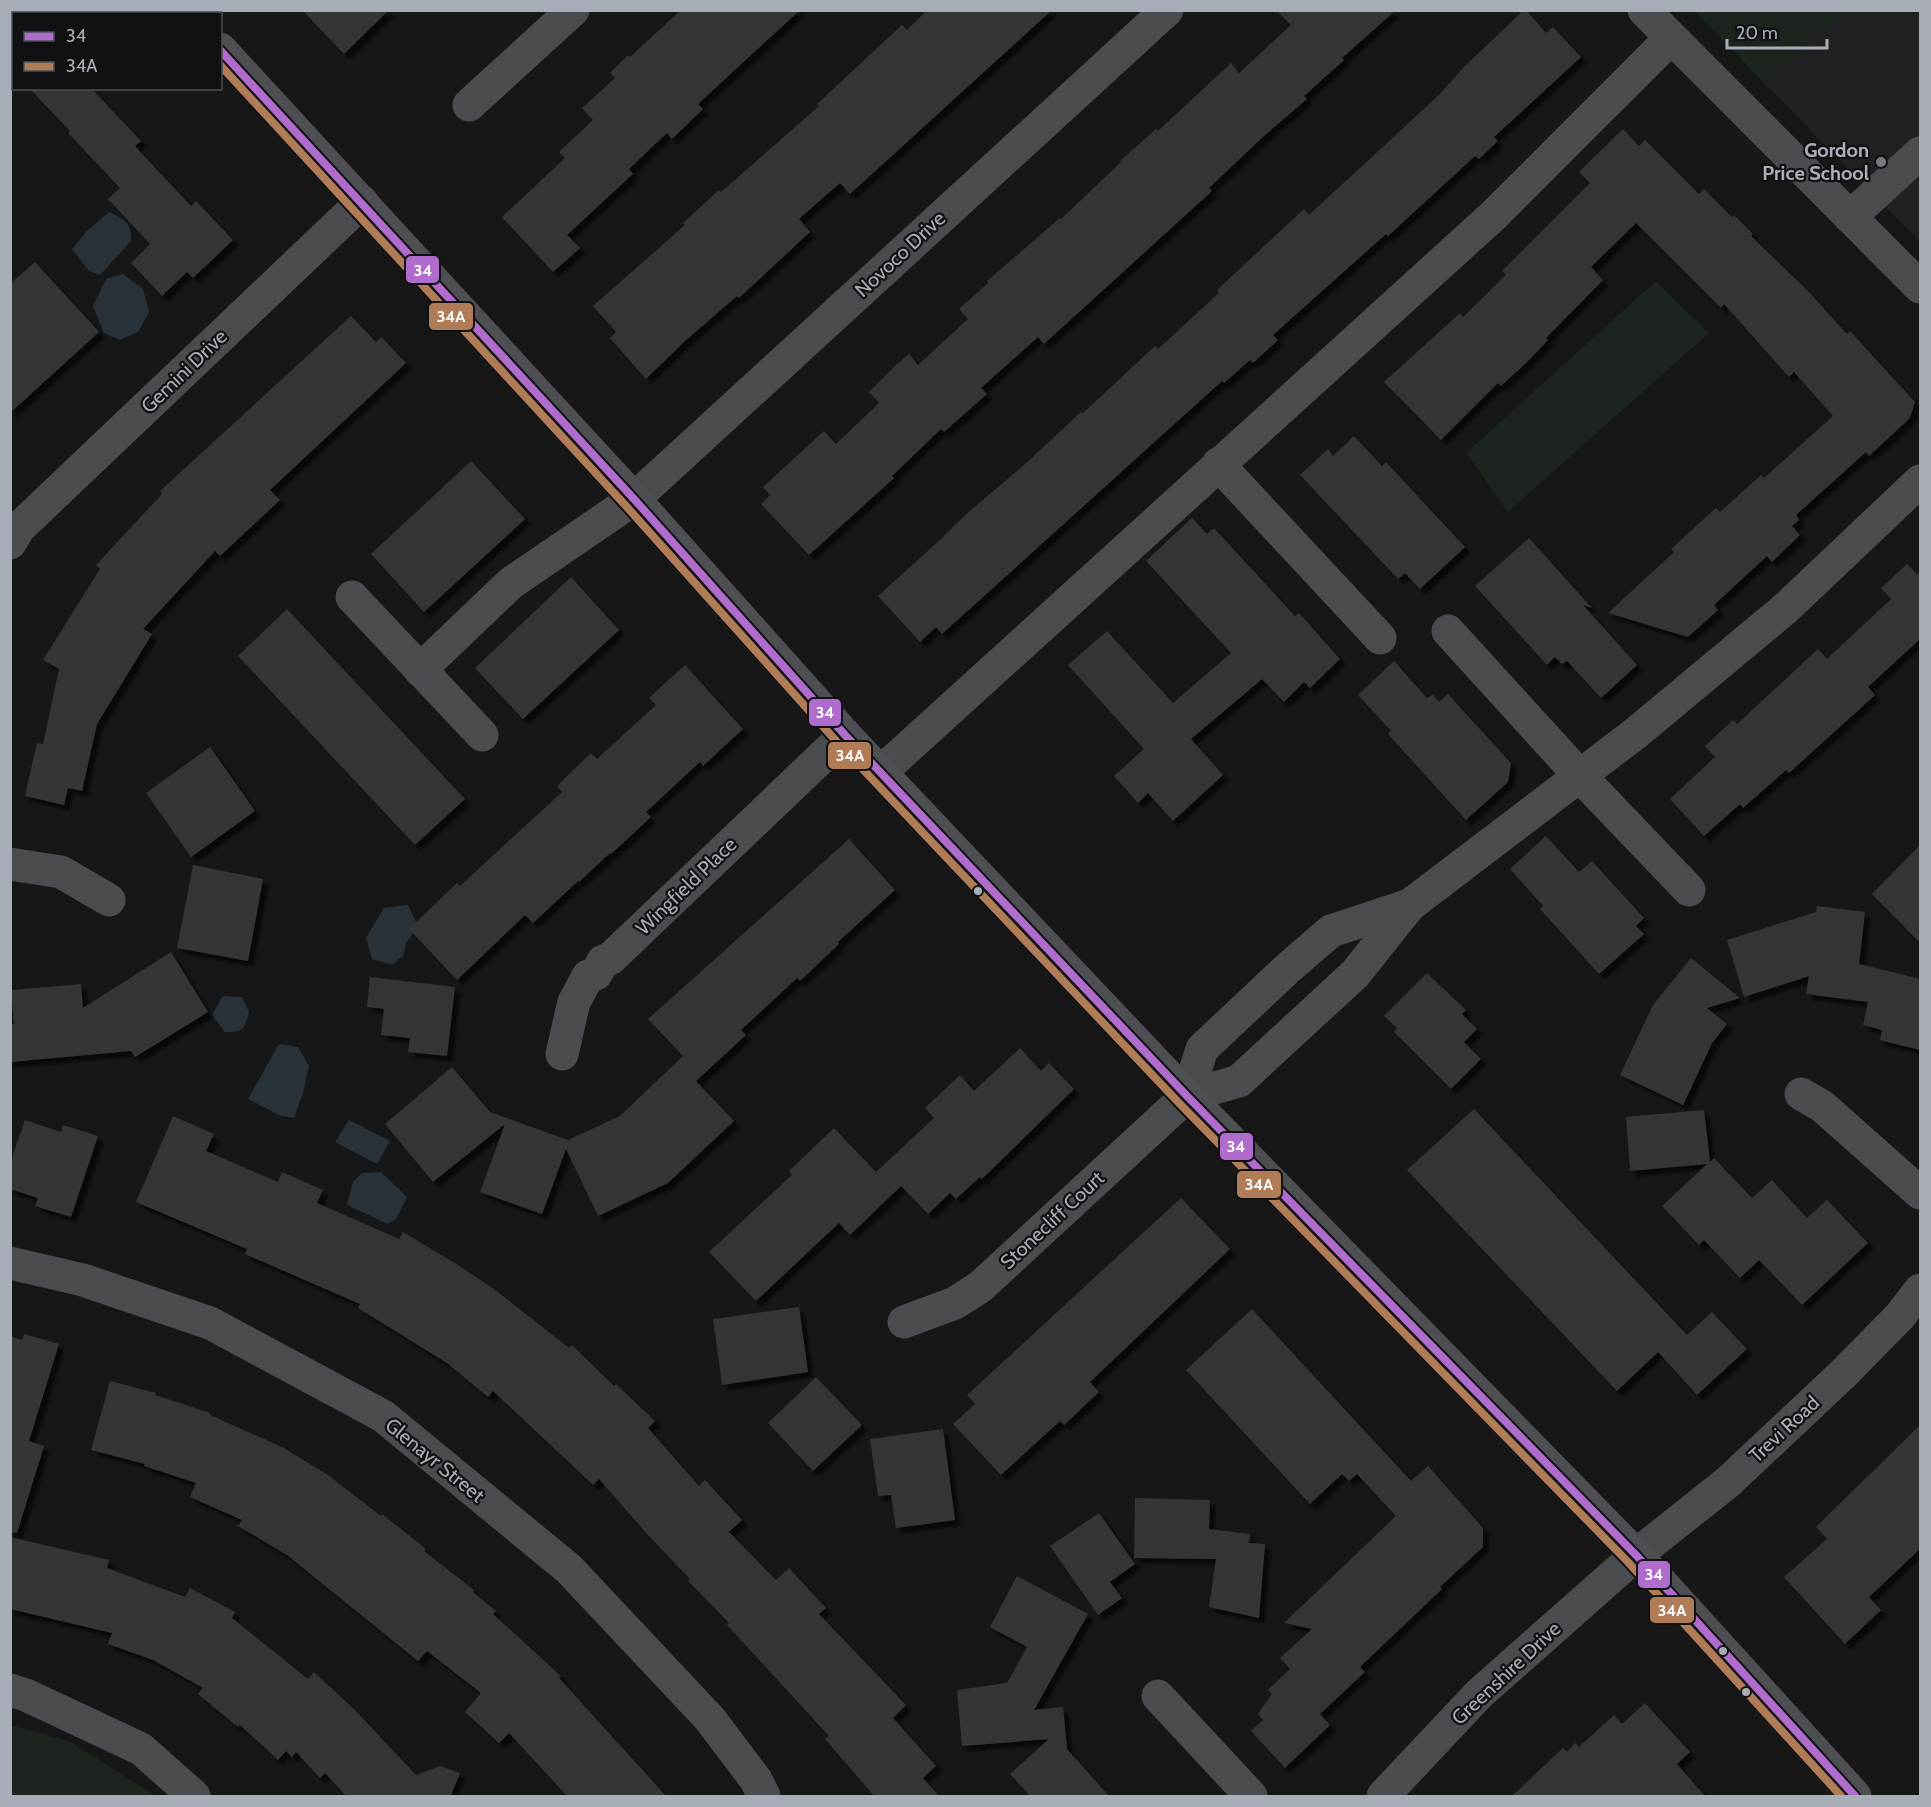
<svg xmlns="http://www.w3.org/2000/svg" width="1931" height="1807" font-family="Cabin,sans-serif">
	<defs>
		<filter id="shadow"><feDropShadow dx="5.5" dy="5.5" stdDeviation="1.5" flood-color="#0009"/></filter>
	</defs>
	<rect width="100%" height="100%" fill="#171717"/>
	<path fill="#212123" d="M1842,11H1920V242L1764,83Z"/>
	<g fill="#1d241e">
		<path d="M1695,11H1842L1764,83Z"/>
		<path d="M1656,281L1709,333L1508,512L1466,453Z"/>
		<path d="M10,1725L69,1741L150,1792L154,1796H11Z"/>
	</g>
	<g fill="#2a3239">
		<path d="M109,212C124,219 132,223 131,241L100,275L89,271L72,249L87,231Z"/>
		<path d="M123,274L143,289L149,312L138,332L120,340L104,333L93,306L106,279Z"/>
		<path d="M408,905L418,926L406,943L403,956L392,965L372,959L366,938L384,908Z"/>
		<path d="M223,996L242,997L249,1012C244,1030 244,1032 225,1032L212,1015Z"/>
		<path d="M279,1044L298,1047L309,1066L303,1093L294,1118L281,1116L248,1099Z"/>
		<path d="M349,1120L390,1141L377,1164L335,1142Z"/>
		<path d="M381,1172L407,1197L396,1219L388,1224L347,1205L353,1182L362,1173Z"/>
	</g>
	<g fill="#353536" filter="url(#shadow)">
		<path d="M302,10H389L344,54Z"/>
		<path d="M681,10H800L698,104L703,109L672,139L667,133L629,169L633,174L567,235L580,248L553,272L502,217L565,158L559,152L593,120L582,108L615,78L610,73L628,55L630,57Z"/>
		<path d="M927,10H1052L850,194L840,183L799,219L810,232L739,298L737,296L685,341L646,379L610,338L616,332L593,306L685,225L683,223L719,190L721,192L819,106L817,104L902,25L907,30Z"/>
		<path d="M1276,10H1396L1342,58L1344,60L1304,96L1307,99L1265,135L1209,188L1212,191L1044,344L1038,337L981,388L987,394L944,432L941,429L892,476L894,478L809,555L761,504L770,495L763,487L824,431L836,444L879,403L869,392L895,366L909,354L918,365L968,319L959,309L988,283L987,281L1060,218L1061,219L1121,162L1120,161L1156,129L1158,131L1231,63L1239,73L1291,25Z"/>
		<path d="M1524,10H1526L1546,33L1553,27L1581,57L1494,137L1498,141L1479,159L1475,156L1388,236L1386,234L1273,335L1278,340L1253,363L1250,360L1224,383L1222,381L942,634L936,627L920,642L878,596L940,540L964,516L1024,465L1081,412L1083,413L1155,346L1158,349L1219,293L1217,290L1304,209L1309,215L1439,95L1465,66Z"/>
		<path d="M29,88H91L141,141L135,146L191,206L196,201L233,240L193,278L187,272L162,296L131,263L150,244L108,199L120,188L68,133L70,131Z"/>
		<path d="M1623,129L1639,146L1645,140L1699,194L1704,189L1732,217L1734,215L1753,234L1751,236L1809,292L1847,334L1850,331L1915,402L1910,418L1869,456L1866,452L1796,515L1799,520L1792,526L1800,535L1772,562L1767,556L1714,605L1718,610L1688,637L1608,613L1674,552L1671,549L1716,508L1720,512L1761,475L1764,478L1833,416L1794,372L1789,377L1724,304L1721,308L1636,223L1591,267L1603,280L1546,338L1548,340L1528,361L1501,386L1498,383L1441,440L1384,382L1460,313L1463,317L1506,275L1502,271L1590,183L1579,172Z"/>
		<path d="M35,262L99,332L10,413V284Z"/>
		<path d="M351,316L376,342L381,337L406,363L270,490L280,500L220,556L215,551L143,629L152,634L97,724L82,791L68,788L64,805L25,796L37,743L43,744L59,669L43,660L100,569L96,565L162,494L160,491Z"/>
		<path d="M1354,436L1382,466L1386,462L1465,547L1420,589L1405,573L1398,579L1300,475L1328,449L1333,456Z"/>
		<path d="M471,461L525,519L424,612L371,554Z"/>
		<path d="M1192,518L1207,534L1214,528L1295,616L1299,613L1340,659L1310,688L1304,682L1284,702L1262,679L1191,739L1223,775L1173,821L1148,793L1138,803L1114,776L1144,749L1068,665L1107,631L1173,703L1231,653L1146,561Z"/>
		<path d="M1529,538L1592,608L1583,605L1637,665L1601,698L1567,661L1562,664L1555,657L1547,665L1475,586Z"/>
		<path d="M1907,564L1917,574L1920,571V639L1868,687L1875,695L1789,773L1786,770L1743,808L1740,804L1704,836L1670,799L1715,757L1705,746L1733,720L1737,724L1818,649L1827,659L1891,599L1881,588Z"/>
		<path d="M571,577L619,630L523,719L475,668Z"/>
		<path d="M287,609L465,799L415,845L238,656Z"/>
		<path d="M1394,661L1427,698L1433,695L1439,702L1448,694L1511,763L1508,782L1466,820L1388,734L1391,731L1358,695Z"/>
		<path d="M685,665L743,729L703,766L700,762L646,812L651,817L611,854L610,853L579,882L578,881L533,923L525,915L457,980L409,929L457,883L460,886L562,792L557,786L591,753L597,759L656,705L649,698Z"/>
		<path d="M210,747L255,811L191,857L146,793Z"/>
		<path d="M1546,836L1579,872L1592,861L1644,918L1636,926L1644,934L1599,974L1540,909L1543,906L1510,869Z"/>
		<path d="M849,839L895,890L838,942L839,944L800,981L797,978L741,1030L746,1035L696,1081L734,1121L668,1183L598,1216L566,1149L542,1214L480,1192L505,1124L433,1182L385,1124L452,1067L490,1112L568,1140L620,1116L683,1056L648,1019Z"/>
		<path d="M1920,845V943L1872,894Z"/>
		<path d="M193,865L263,879L248,961L177,948Z"/>
		<path d="M1817,906L1865,912L1859,964L1920,979V1050L1880,1040L1882,1030L1863,1025L1868,1002L1806,994L1809,976L1744,997L1727,940L1816,912Z"/>
		<path d="M171,952L208,1012L135,1057L131,1051L10,1062V1025L14,1024L11,990L81,984L83,1008Z"/>
		<path d="M1691,958L1740,998L1707,1008L1727,1024L1712,1043L1683,1105L1620,1075L1653,1005Z"/>
		<path d="M1427,973L1466,1010L1462,1014L1477,1029L1464,1042L1481,1059L1451,1089L1394,1032L1397,1028L1384,1016Z"/>
		<path d="M370,977L455,987L447,1056L408,1052L410,1038L381,1035L384,1009L367,1007Z"/>
		<path d="M1020,1048L1041,1071L1049,1063L1074,1089L982,1179L980,1177L956,1199L950,1193L928,1214L901,1186L850,1235L839,1223L756,1301L709,1252L792,1175L789,1171L834,1128L876,1172L934,1118L925,1108L960,1075L974,1091Z"/>
		<path d="M1474,1109L1687,1335L1712,1312L1747,1349L1697,1395L1658,1352L1617,1391L1407,1170Z"/>
		<path d="M1704,1110L1710,1162L1714,1158L1752,1198L1772,1180L1807,1218L1827,1200L1868,1243L1802,1305L1759,1260L1740,1278L1704,1240L1699,1245L1662,1206L1707,1164L1630,1171L1626,1117Z"/>
		<path d="M173,1116L214,1134L206,1151L278,1182L282,1172L323,1190L317,1203L399,1239L403,1232L458,1265L494,1289L569,1348L572,1345L614,1386L616,1384L655,1421L648,1428L699,1486L705,1480L742,1520L729,1532L776,1580L789,1568L826,1608L819,1614L906,1705L893,1718L936,1766L923,1778L940,1797H875L825,1739L829,1736L727,1625L729,1623L688,1581L690,1579L647,1534L599,1479L593,1485L493,1391L488,1397L447,1363L358,1308L360,1304L245,1254L247,1249L136,1202Z"/>
		<path d="M25,1120L61,1132L63,1125L98,1136L71,1217L35,1206L38,1198L10,1189V1163Z"/>
		<path d="M1181,1198L1230,1249L1090,1382L1099,1392L1064,1425L1060,1421L1001,1475L953,1424L975,1404L967,1395Z"/>
		<path d="M799,1307L808,1372L722,1385L713,1319Z"/>
		<path d="M1252,1309L1411,1481L1428,1466L1483,1528V1547L1440,1587L1442,1589L1360,1667L1365,1672L1320,1714L1330,1725L1285,1768L1251,1731L1263,1720L1258,1714L1272,1694L1268,1690L1290,1669L1280,1658L1312,1629L1284,1623L1396,1516L1357,1474L1349,1481L1342,1474L1310,1504L1186,1370Z"/>
		<path d="M24,1334L59,1344L29,1441L44,1446L17,1533L10,1532V1336L22,1340Z"/>
		<path d="M816,1377L862,1425L813,1471L768,1423Z"/>
		<path d="M110,1381L156,1393L155,1395L210,1413V1415L282,1447L328,1475L381,1516L382,1514L426,1549L424,1551L474,1590L473,1592L496,1611L493,1614L561,1676L559,1678L667,1797H568L509,1733L499,1743L465,1712L481,1693L427,1651L418,1661L287,1555L238,1526L242,1520L190,1497L196,1483L144,1466L145,1464L91,1450Z"/>
		<path d="M1920,1425V1549L1869,1597L1881,1610L1845,1644L1784,1577L1827,1539L1816,1527Z"/>
		<path d="M943,1429L955,1520L896,1528L891,1495L878,1496L870,1439Z"/>
		<path d="M1135,1498L1210,1500L1209,1529L1250,1534L1249,1543L1265,1544L1259,1618L1209,1607L1216,1559L1134,1558Z"/>
		<path d="M1099,1513L1135,1564L1110,1582L1122,1598L1098,1615L1050,1546Z"/>
		<path d="M10,1537L109,1560L107,1568L185,1597L190,1588L235,1612L232,1618L308,1679L314,1672L357,1712L416,1775L440,1766L460,1773L450,1797H347L325,1773L320,1778L296,1752L292,1757L286,1751L278,1760L240,1725L238,1727L198,1694L203,1688L153,1660L108,1644L112,1633L10,1609Z"/>
		<path d="M1017,1576L1088,1614L1034,1710L1063,1707L1067,1749L1110,1797H1031L1010,1774L1049,1739L962,1746L957,1690L1007,1683L1027,1647L990,1627Z"/>
		<path d="M1645,1703L1690,1752L1677,1764L1706,1797H1511L1563,1748L1567,1752L1575,1743L1579,1747L1614,1715L1622,1724Z"/>
	</g>
	<g fill="none" stroke-linecap="round" stroke-linejoin="round">
		<g stroke="#4b4c50" stroke-width="33">
			<path d="M1644,10L1920,287"/>
			<path d="M469,105L573,10"/>
			<path d="M1850,217L1920,153"/>
			<path d="M1218,464L1380,638"/>
			<path d="M10,543L19,528L362,202"/>
			<path d="M352,597L482,735"/>
			<path d="M1448,631L1580,776L1689,890"/>
			<path d="M420,670L511,583L634,499L1167,10"/>
			<path d="M881,772L1494,215L1671,38"/>
			<path d="M10,864L61,872L109,900"/>
			<path d="M562,1054L574,1002L588,976L596,974L603,961L610,959L845,735"/>
			<path d="M1801,1094L1822,1106L1920,1193"/>
			<path d="M1187,1096L1202,1049L1287,969L1331,931L1410,905"/>
			<path d="M10,1263L83,1280L210,1323L383,1416L569,1569L710,1719L756,1780L764,1796"/>
			<path d="M904,1322L955,1303L980,1287L1187,1096L1239,1081L1355,974L1410,905L1636,733L1786,608L1920,481"/>
			<path d="M10,1690L26,1695L141,1749L194,1796"/>
			<path d="M1158,1696L1251,1796"/>
			<path d="M1383,1796L1479,1694L1636,1555L1728,1482L1844,1373L1900,1316L1920,1290"/>
		</g>
		<g stroke="#4d4f52" stroke-width="33">
			<path d="M185,10L187,14"/>
			<path d="M220,49L634,499L845,735L1187,1096L1636,1555L1855,1796"/>
		</g>
		<defs>
			<path id="bus-1" d="M220,50L634,499L845,735L1187,1096L1636,1555L1855,1796"/>
			<path id="bus-2" d="M220,65L626,506L837,742L1179,1103L1628,1562L1841,1796"/>
		</defs>
		<use href="#bus-1" stroke="#111113" stroke-width="12"/>
		<use href="#bus-2" stroke="#111113" stroke-width="12"/>
		<use href="#bus-1" stroke="#b06ccc" stroke-width="8"/>
		<use href="#bus-2" stroke="#b07c57" stroke-width="8"/>
	</g>
	<circle fill="#757880" stroke="#111113" stroke-width="2" cx="1881" cy="162" r="6"/>
	<g fill="#a8adb8" stroke="#111113" stroke-width="2">
		<circle cx="978" cy="891" r="5"/>
		<circle cx="1723" cy="1651" r="5"/>
		<circle cx="1746" cy="1692" r="5"/>
	</g>
	<g text-anchor="middle" dominant-baseline="central" stroke-width="4.5" stroke-linejoin="round" paint-order="stroke">
		<g font-size="20" font-weight="bold" fill="#a8adb8" stroke="#111113" text-anchor="end">
			<text x="1869" y="150">Gordon<tspan x="1869" dy="23">Price School</tspan></text>
		</g>
		<g font-size="20" fill="#a8adb8" stroke="#111113">
			<text transform="translate(900 254) rotate(-43)">Novoco Drive</text>
			<text transform="translate(184 371) rotate(-44)">Gemini Drive</text>
			<text transform="translate(686 886) rotate(-44)">Wingfield Place</text>
			<text transform="translate(1052 1220) rotate(-43)">Stonecliff Court</text>
			<text transform="translate(1784 1429) rotate(-43)">Trevi Road</text>
			<text transform="translate(435 1460) rotate(39)">Glenayr Street</text>
			<text transform="translate(1506 1673) rotate(-43)">Greenshire Drive</text>
		</g>
	</g>
	<g stroke="#111113" stroke-width="2">
		<rect x="405" y="255" width="35" height="29" rx="6" fill="#b06ccc"/>
		<rect x="428" y="302" width="46" height="29" rx="6" fill="#b07c57"/>
		<rect x="808" y="698" width="34" height="29" rx="6" fill="#b06ccc"/>
		<rect x="827" y="741" width="45" height="29" rx="6" fill="#b07c57"/>
		<rect x="1219" y="1132" width="35" height="29" rx="6" fill="#b06ccc"/>
		<rect x="1236" y="1170" width="46" height="29" rx="6" fill="#b07c57"/>
		<rect x="1637" y="1560" width="34" height="29" rx="6" fill="#b06ccc"/>
		<rect x="1649" y="1596" width="46" height="28" rx="6" fill="#b07c57"/>
	</g>
	<g font-size="16" text-anchor="middle" font-weight="bold" fill="#fff">
		<text x="423" y="276">34</text>
		<text x="451" y="322">34A</text>
		<text x="825" y="718">34</text>
		<text x="850" y="761">34A</text>
		<text x="1236" y="1152">34</text>
		<text x="1259" y="1190">34A</text>
		<text x="1654" y="1580">34</text>
		<text x="1672" y="1616">34A</text>
	</g>
	<rect width="1931" height="1807" fill="none" stroke="#a8adb8" stroke-width="24"/>
	<rect x="12" y="12" width="210" height="78" fill="#111113" stroke="#4d4f55" stroke-width="1.5"/>
	<rect x="24" y="32" width="30" height="9" fill="#b06ccc" stroke="#4d4f55" stroke-width="1.5"/>
	<text x="66" y="42" font-size="18" fill="#a8adb8">34</text>
	<rect x="24" y="62" width="30" height="9" fill="#b07c57" stroke="#4d4f55" stroke-width="1.5"/>
	<text x="66" y="72" font-size="18" fill="#a8adb8">34A</text>
	<path d="M1727 39v9h100v-9" fill="none" stroke="#a8adb8" stroke-width="3"/>
	<text x="1736" y="39" font-size="18" fill="#a8adb8" stroke="#111113" stroke-width="4.5" paint-order="stroke">20 m</text>
</svg>
